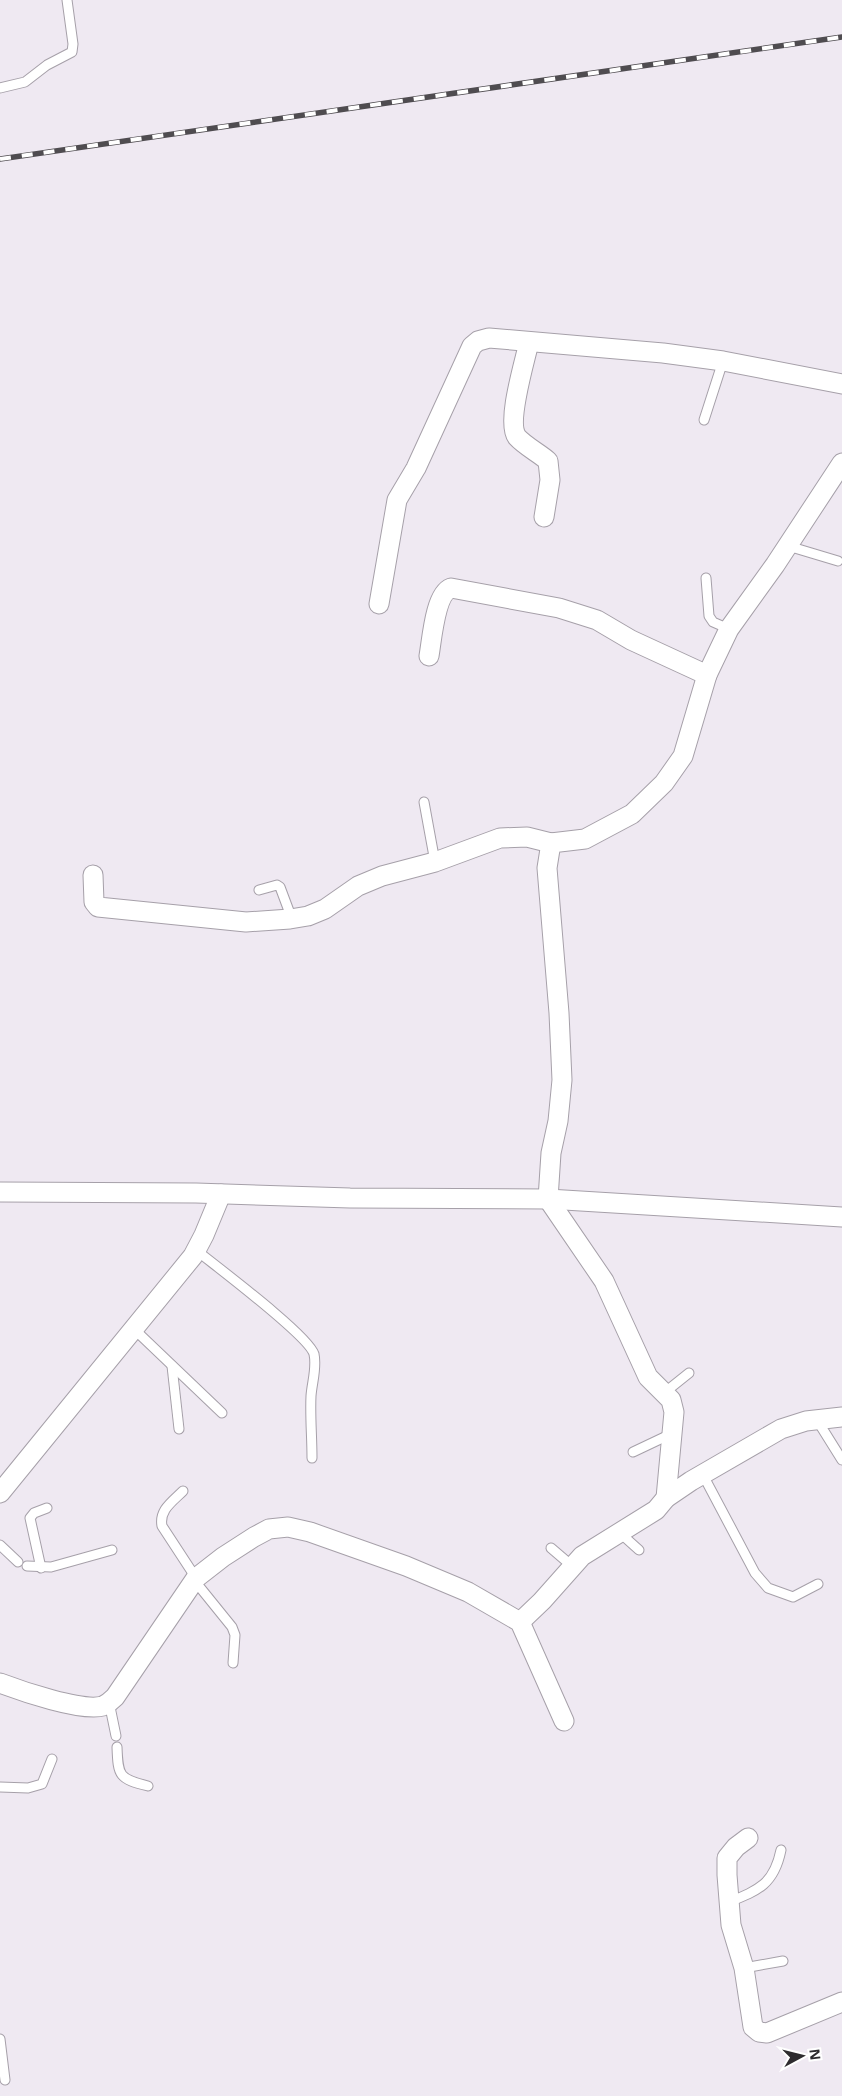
<svg xmlns="http://www.w3.org/2000/svg" width="842" height="2096" font-family="'Open Sans',sans-serif">
	<rect width="100%" height="100%" fill="#efe9f2"/>
	<g fill="none" stroke-linecap="round" stroke-linejoin="round">
		<defs>
			<g id="service">
				<path d="M0,88L25,82L47,65L72,52L73,44L67,0"/>
				<path d="M704,420L723,361"/>
				<path d="M788,546L838,561"/>
				<path d="M706,578L709,616L713,622L729,629"/>
				<path d="M424,802L435,862"/>
				<path d="M259,890L277,885L280,887L292,919"/>
				<path d="M196,1250C217,1267 308,1335 314,1354C317,1368 312,1382 311,1396C310,1416 312,1437 312,1458"/>
				<path d="M134,1329L222,1413"/>
				<path d="M172,1366L179,1429"/>
				<path d="M664,1393L689,1373"/>
				<path d="M817,1420L842,1460"/>
				<path d="M633,1452L671,1434"/>
				<path d="M703,1475L755,1573L768,1588L793,1597L818,1584"/>
				<path d="M183,1491C172,1502 159,1510 162,1526L196,1578"/>
				<path d="M619,1532L639,1550"/>
				<path d="M0,1545L18,1562"/>
				<path d="M551,1548L572,1566"/>
				<path d="M27,1566L51,1567L112,1550"/>
				<path d="M41,1568L30,1518L34,1513L47,1508"/>
				<path d="M194,1580L232,1627L235,1635L233,1663"/>
				<path d="M109,1702L116,1736"/>
				<path d="M117,1747C118,1776 119,1779 148,1786"/>
				<path d="M0,1787L28,1788L42,1784L52,1759"/>
				<path d="M729,1902C759,1890 774,1884 781,1850"/>
				<path d="M744,1968L783,1961"/>
				<path d="M0,2039L5,2080"/>
			</g>
			<g id="minor">
				<path d="M529,342C525,361 506,422 517,437C525,446 539,453 548,461L550,480L544,517"/>
				<path d="M379,604L397,500L416,468L472,346L478,341L489,338L663,353L723,361L842,384"/>
				<path d="M429,656C432,639 435,594 451,588L559,608L597,620L631,640L707,675"/>
				<path d="M93,875L94,902L98,907L246,922L290,919L308,916L325,909L358,886L382,876L435,862L500,838L527,837L551,843"/>
				<path d="M0,1192L196,1193L350,1198L548,1199L842,1217"/>
				<path d="M0,1493L193,1256L204,1235L221,1194"/>
				<path d="M666,1498L674,1412L671,1400L648,1377L604,1281L548,1199L551,1153L558,1121L562,1080L559,1013L547,868L551,843L585,839L632,814L664,783L683,756L707,675L729,629L775,565L842,463"/>
				<path d="M520,1622L542,1601L582,1556L656,1510L666,1498L691,1481L781,1429L806,1421L842,1417"/>
				<path d="M0,1683C21,1691 82,1712 103,1706C107,1704 112,1700 115,1697L196,1578L223,1557L254,1537L269,1529L288,1527L310,1532L406,1566L468,1592L520,1622L564,1721"/>
				<path d="M748,1838L736,1847L727,1858V1875L731,1925L744,1968L753,2027L759,2032L767,2033L842,2002"/>
			</g>
		</defs>
		<use href="#service" stroke="#a6a0a9" stroke-width="11"/>
		<use href="#minor" stroke="#a6a0a9" stroke-width="21"/>
		<use href="#service" stroke="#fff" stroke-width="9"/>
		<use href="#minor" stroke="#fff" stroke-width="19"/>
		<defs>
			<path id="rail" d="M0,159L842,37"/>
		</defs>
		<use href="#rail" stroke="#4f4c50" stroke-width="5.5"/>
		<use href="#rail" stroke="#fff" stroke-width="4" stroke-dasharray="11" stroke-linecap="butt"/>
	</g>
	<g transform="translate(802 2056) rotate(83)" stroke="#ffffff" stroke-width="4" paint-order="stroke">
	<path d="M0-4L9 19L0 12L-9 19Z" fill="#2d2b2e"/>
	<text y="-8" font-size="14" font-weight="bold" text-anchor="middle" fill="#2d2b2e">N</text>
	</g>
</svg>
